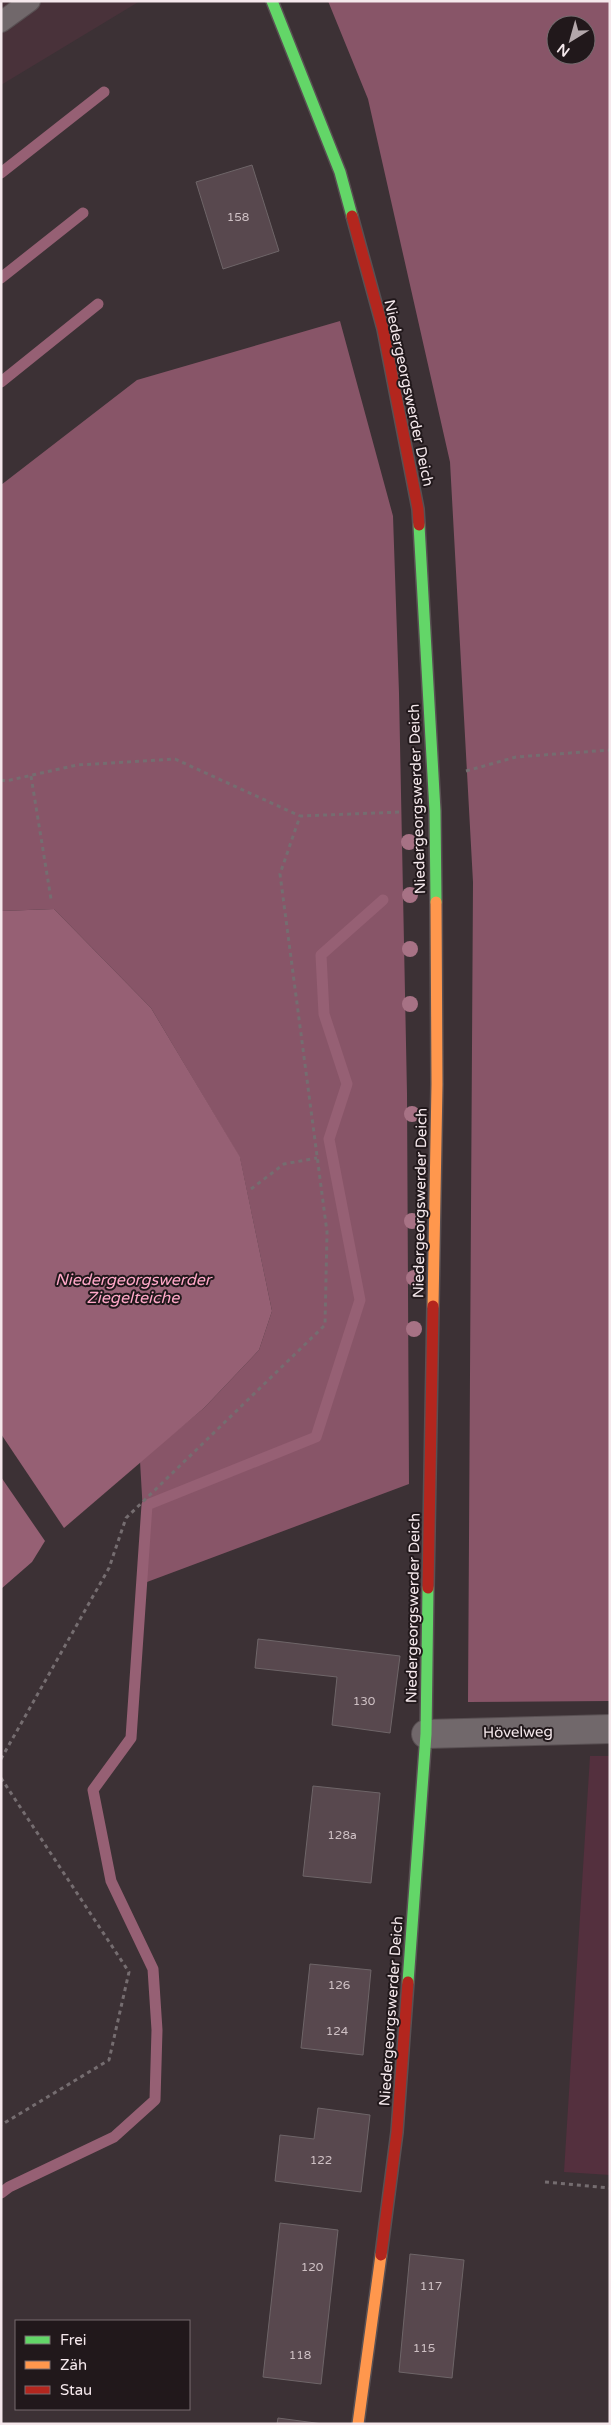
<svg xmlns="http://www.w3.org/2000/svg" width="611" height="2425" font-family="'Varela Round',sans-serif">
	<rect width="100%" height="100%" fill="#3c3135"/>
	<path fill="#49323a" d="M1,1H140L1,85Z"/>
	<path fill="#54303e" d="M590,1756H610V2175L564,2172Z"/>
	<g fill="#885568" fill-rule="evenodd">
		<path d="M328,1H609L610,6V1701L468,1702L473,882L450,462L368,99ZM556,25H586V55H556Z"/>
		<path d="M340,321L393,516L399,693L407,1093L409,1484L147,1582L140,1461L204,1408L259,1350L272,1311L240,1158L151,1008L54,909L1,911V485L137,380Z"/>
	</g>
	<g fill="#966074">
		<path d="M54,909L151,1008L240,1157L272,1311L259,1350L204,1408L64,1528L1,1434V911Z"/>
		<path d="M1,1477L45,1541L32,1562L1,1589Z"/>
	</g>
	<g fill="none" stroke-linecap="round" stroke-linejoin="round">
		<g stroke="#966074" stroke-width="11">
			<path d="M1,173L104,92"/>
			<path d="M1,278L83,213"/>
			<path d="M1,382L98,304"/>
			<path d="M1,2193L9,2187L114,2137L155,2100L157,2030L153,1969L111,1881L93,1790L131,1738L147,1505L316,1437L360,1300L329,1139L347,1084L324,1014L321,955L383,900"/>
		</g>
	</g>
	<g fill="#58484e" stroke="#6e6568">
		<path d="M252,165L279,251L223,269L196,182Z"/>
		<path d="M258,1639L400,1656L390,1733L332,1725L337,1677L255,1668Z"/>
		<path d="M313,1786L380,1793L371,1883L303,1876Z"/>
		<path d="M310,1964L371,1970L363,2055L301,2048Z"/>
		<path d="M318,2108L370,2115L361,2192L275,2181L280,2135L314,2139Z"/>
		<path d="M280,2223L338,2230L321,2384L263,2377Z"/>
		<path d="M410,2254L464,2260L452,2378L399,2372Z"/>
		<path d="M278,2418L323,2424H277Z"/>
	</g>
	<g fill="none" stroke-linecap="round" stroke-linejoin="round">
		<defs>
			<path id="lane" d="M1,22L30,1"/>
			<path id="street" d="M426,1734L610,1729"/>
			<g id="fast">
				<path d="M272,1L340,172L352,216"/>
				<path d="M419,525L435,811L436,902"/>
				<path d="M408,1982L426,1734L428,1588"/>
			</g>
			<g id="slow">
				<path d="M433,1306L437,1084L436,902"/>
				<path d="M358,2424L381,2255"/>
			</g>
			<g id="jam">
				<path d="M352,216L383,329L418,509L419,525"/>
				<path d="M428,1588L433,1306"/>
				<path d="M381,2255L397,2132L408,1982"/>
			</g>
		</defs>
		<use href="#lane" stroke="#595053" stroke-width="22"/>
		<use href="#street" stroke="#595053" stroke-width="30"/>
		<use href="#fast" stroke="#595053" stroke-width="14"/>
		<use href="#slow" stroke="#595053" stroke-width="14"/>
		<use href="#jam" stroke="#595053" stroke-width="14"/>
		<g stroke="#756d70" stroke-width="3" stroke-dasharray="4 4" stroke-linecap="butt">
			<path d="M466,771L516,757L610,750"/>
			<path d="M31,776L51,899"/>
			<path d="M1,780L6,781L77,765L175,759L300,816"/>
			<path d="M251,1189L284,1164L317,1158"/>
			<path d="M1,1759L109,1568L126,1518L325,1325L327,1232L280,874L300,816L402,812"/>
			<path d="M1,1778L129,1972L109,2060L1,2125"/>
			<path d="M545,2182L610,2188"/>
		</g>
		<use href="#lane" stroke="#71686b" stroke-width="20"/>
		<use href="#street" stroke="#71686b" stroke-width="28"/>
		<use href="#fast" stroke="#63d668" stroke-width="11"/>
		<use href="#slow" stroke="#ff974d" stroke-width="11"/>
		<use href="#jam" stroke="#b3261e" stroke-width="11"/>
	</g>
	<g fill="#a77285">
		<circle cx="409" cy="842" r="8"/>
		<circle cx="410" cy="895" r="8"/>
		<circle cx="410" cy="949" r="8"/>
		<circle cx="410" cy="1004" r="8"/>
		<circle cx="412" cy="1114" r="8"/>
		<circle cx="412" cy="1221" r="8"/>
		<circle cx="414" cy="1278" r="8"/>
		<circle cx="414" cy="1329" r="8"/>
	</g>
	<g text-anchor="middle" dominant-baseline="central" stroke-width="4" stroke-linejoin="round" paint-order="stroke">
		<g font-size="12" fill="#cec0c4">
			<text x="238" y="217">158</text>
			<text x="364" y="1701">130</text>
			<text x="342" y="1835">128a</text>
			<text x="339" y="1985">126</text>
			<text x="337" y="2031">124</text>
			<text x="321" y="2160">122</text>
			<text x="312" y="2267">120</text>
			<text x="431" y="2286">117</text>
			<text x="424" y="2348">115</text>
			<text x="300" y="2355">118</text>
		</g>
		<g font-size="15" fill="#f5e8ec" stroke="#21181b">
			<text transform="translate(409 393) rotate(78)">Niedergeorgswerder Deich</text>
			<text transform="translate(417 799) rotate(-92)">Niedergeorgswerder Deich</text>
			<text transform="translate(420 1203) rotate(-89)">Niedergeorgswerder Deich</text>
			<text transform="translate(413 1608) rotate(-89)">Niedergeorgswerder Deich</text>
			<text transform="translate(518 1732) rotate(-1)">Hövelweg</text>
			<text transform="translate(391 2011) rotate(-86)">Niedergeorgswerder Deich</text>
		</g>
		<g font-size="16" font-style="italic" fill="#ffa8c8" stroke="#21181b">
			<text x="133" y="1280">Niedergeorgswerder<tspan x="133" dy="18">Ziegelteiche</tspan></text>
		</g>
	</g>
	<rect width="611" height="2425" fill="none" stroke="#f5e8ec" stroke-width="5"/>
	<rect x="15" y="2320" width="175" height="90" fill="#21181b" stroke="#766b6f"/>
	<rect x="25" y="2336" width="25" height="8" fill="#63d668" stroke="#766b6f"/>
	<text x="60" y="2345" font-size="15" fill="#f5e8ec">Frei</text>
	<rect x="25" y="2361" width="25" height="8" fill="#ff974d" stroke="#766b6f"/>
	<text x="60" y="2370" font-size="15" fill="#f5e8ec">Zäh</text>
	<rect x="25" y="2386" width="25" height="8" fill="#b3261e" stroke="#766b6f"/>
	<text x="60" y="2395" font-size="15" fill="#f5e8ec">Stau</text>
	<g transform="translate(571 40) rotate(217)"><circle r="24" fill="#21181b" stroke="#766b6f"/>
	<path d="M0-4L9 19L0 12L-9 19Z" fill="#b4a8ac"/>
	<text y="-8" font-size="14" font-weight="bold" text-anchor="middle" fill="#f5e8ec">N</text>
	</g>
</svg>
